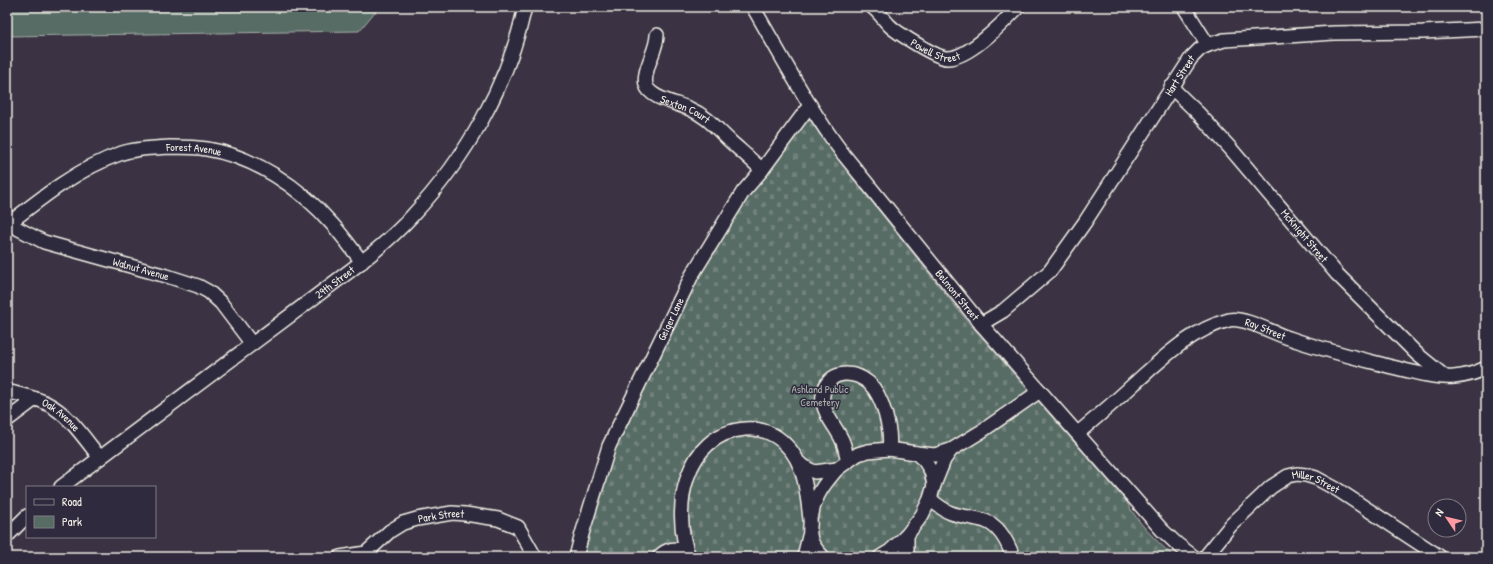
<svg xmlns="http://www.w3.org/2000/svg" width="1493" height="564" font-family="'Patrick Hand',sans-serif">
	<defs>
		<pattern id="cemetery-stones" width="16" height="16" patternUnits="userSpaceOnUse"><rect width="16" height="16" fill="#586c66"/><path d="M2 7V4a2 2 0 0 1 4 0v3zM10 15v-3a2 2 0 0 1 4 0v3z" fill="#71817c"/></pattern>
	</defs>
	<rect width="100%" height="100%" fill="#3b3343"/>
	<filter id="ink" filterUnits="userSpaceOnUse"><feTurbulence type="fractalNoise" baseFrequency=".025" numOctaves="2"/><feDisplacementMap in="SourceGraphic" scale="8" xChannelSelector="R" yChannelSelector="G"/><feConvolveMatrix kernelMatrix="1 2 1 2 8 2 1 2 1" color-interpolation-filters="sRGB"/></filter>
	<g filter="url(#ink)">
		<path fill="url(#cemetery-stones)" stroke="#a6aea7" d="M808,117L816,129L851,176L968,322L1126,501C1139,525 1154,538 1174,557H582L600,501L613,449L693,287L732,218L761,174Z"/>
		<path fill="#586c66" stroke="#a6aea7" d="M7,7H379L359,31L7,36Z"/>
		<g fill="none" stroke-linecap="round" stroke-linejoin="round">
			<defs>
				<g id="minor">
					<path id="s1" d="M753,7C782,57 809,109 844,155L981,324L1162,530L1177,544L1194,557"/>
					<path id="s2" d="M872,7C879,12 883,19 889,25C897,33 937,58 947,58C968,59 1004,22 1018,7"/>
					<path d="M1184,7L1208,45"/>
					<path id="s3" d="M657,35C657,51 642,70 646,85C650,99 678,103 690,109C707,116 717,129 730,141C741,151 752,160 762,170"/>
					<path id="s4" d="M1171,87L1198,113L1230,148L1337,274L1417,354L1444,376"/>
					<path id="s5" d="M9,224L44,242L170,277L198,286L209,292L221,303L252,344"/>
					<path id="s6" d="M7,225C42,197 79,168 122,153C137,148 155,148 170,147C182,147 195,147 207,149C255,157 300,187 332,224C343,236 352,249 362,262"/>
					<path id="s7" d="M981,324L1003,311L1050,271L1085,222L1191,58L1200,49L1208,45L1224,40L1334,33L1423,32L1486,29"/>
					<path id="s8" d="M7,391C20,395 34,397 46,403C70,415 84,438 100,458"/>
					<path d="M7,420L35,399"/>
					<path id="s9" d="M1078,433C1097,417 1116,401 1135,383C1163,358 1191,330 1229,320C1243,316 1275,334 1289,338C1323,350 1357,358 1392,367C1409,371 1437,379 1454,377C1466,376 1476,373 1486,368"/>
					<path d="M916,453L935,455L951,450"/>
					<path d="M848,461C846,454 845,446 842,440C836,427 825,416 823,402C822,397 823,394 824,390C831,369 855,371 869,383C883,396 892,431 889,449"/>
					<path d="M799,463L808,469L815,472L837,469L858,454L868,451L889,449L916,453L924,460L931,471L934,485L930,499L922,515L907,535L890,551L880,557"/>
					<path d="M934,485L944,460L951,450L982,431L1040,391"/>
					<path id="s10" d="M61,487L351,270C372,254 394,236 412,216C466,158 508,85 525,7"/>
					<path d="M930,499C937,505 943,510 951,513C962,517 974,517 985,521C1000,526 1008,543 1013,557"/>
					<path d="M812,514C815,495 825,483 837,469"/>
					<path d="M907,535V557"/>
					<path d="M7,536L27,516"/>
					<path id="s11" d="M340,557L366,553L390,531L403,523L417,519L452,513L465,514L498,519L518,527L535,557"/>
					<path id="s12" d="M576,557L582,534L609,446L692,275L743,192L762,170L810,105"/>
					<path d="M659,557C667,548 676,548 687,551"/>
					<path d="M689,557C671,510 684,434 745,429C759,427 776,434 786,445C805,463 807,494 810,519C811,524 809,529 810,534C810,543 817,551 823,557"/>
					<path d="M804,557L809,536"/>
					<path id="s13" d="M1205,557L1231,525L1271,487L1288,476L1297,474L1306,475L1316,478L1338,490L1440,557"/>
				</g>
			</defs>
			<use href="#minor" stroke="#f4f1e8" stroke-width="16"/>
			<use href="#minor" stroke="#2f2a3d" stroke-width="13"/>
		</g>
	</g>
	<g text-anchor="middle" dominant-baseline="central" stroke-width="3" stroke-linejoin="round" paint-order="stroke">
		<g font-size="11" fill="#f4f1e8" stroke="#2f2a3d">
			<text stroke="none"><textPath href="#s2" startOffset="79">Powell Street</textPath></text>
			<text stroke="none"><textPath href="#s7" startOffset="322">Hart Street</textPath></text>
			<text stroke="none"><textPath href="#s3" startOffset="99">Sexton Court</textPath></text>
			<text stroke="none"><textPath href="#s6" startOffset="209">Forest Avenue</textPath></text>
			<text stroke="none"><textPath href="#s4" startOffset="200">McKnight Street</textPath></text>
			<text stroke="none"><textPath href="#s5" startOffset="140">Walnut Avenue</textPath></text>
			<text stroke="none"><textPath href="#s10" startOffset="342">29th Street</textPath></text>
			<text stroke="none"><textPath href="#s1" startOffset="354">Belmont Street</textPath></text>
			<text stroke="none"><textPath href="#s12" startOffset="257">Geiger Lane</textPath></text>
			<text stroke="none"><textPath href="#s9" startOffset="228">Ray Street</textPath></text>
			<text stroke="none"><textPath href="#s8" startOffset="60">Oak Avenue</textPath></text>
			<text stroke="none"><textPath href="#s13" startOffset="146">Miller Street</textPath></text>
			<text stroke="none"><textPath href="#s11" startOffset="113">Park Street</textPath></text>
		</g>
		<g font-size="11" fill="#aeb5ae" stroke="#2f2a3d">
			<text x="820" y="389">Ashland Public<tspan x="820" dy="13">Cemetery</tspan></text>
		</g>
	</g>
	<rect width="1493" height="564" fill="none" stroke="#2f2a3d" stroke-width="24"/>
	<rect x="12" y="12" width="1469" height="540" fill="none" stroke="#f4f1e8" stroke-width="1.5" filter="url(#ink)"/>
	<rect x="26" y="486" width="130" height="52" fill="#2f2a3d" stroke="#7e7a81"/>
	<rect x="34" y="499" width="20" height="6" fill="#2f2a3d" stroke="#7e7a81"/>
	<text x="62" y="506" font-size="12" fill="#f4f1e8">Road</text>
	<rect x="34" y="516" width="20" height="12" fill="#586c66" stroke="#7e7a81"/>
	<text x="62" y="526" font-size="12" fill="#f4f1e8">Park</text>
	<g transform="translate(1447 518) rotate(305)"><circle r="19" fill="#2f2a3d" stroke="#7e7a81"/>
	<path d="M0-3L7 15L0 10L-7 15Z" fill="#ff9aa2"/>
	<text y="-6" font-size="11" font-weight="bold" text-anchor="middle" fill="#f4f1e8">N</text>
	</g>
</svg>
